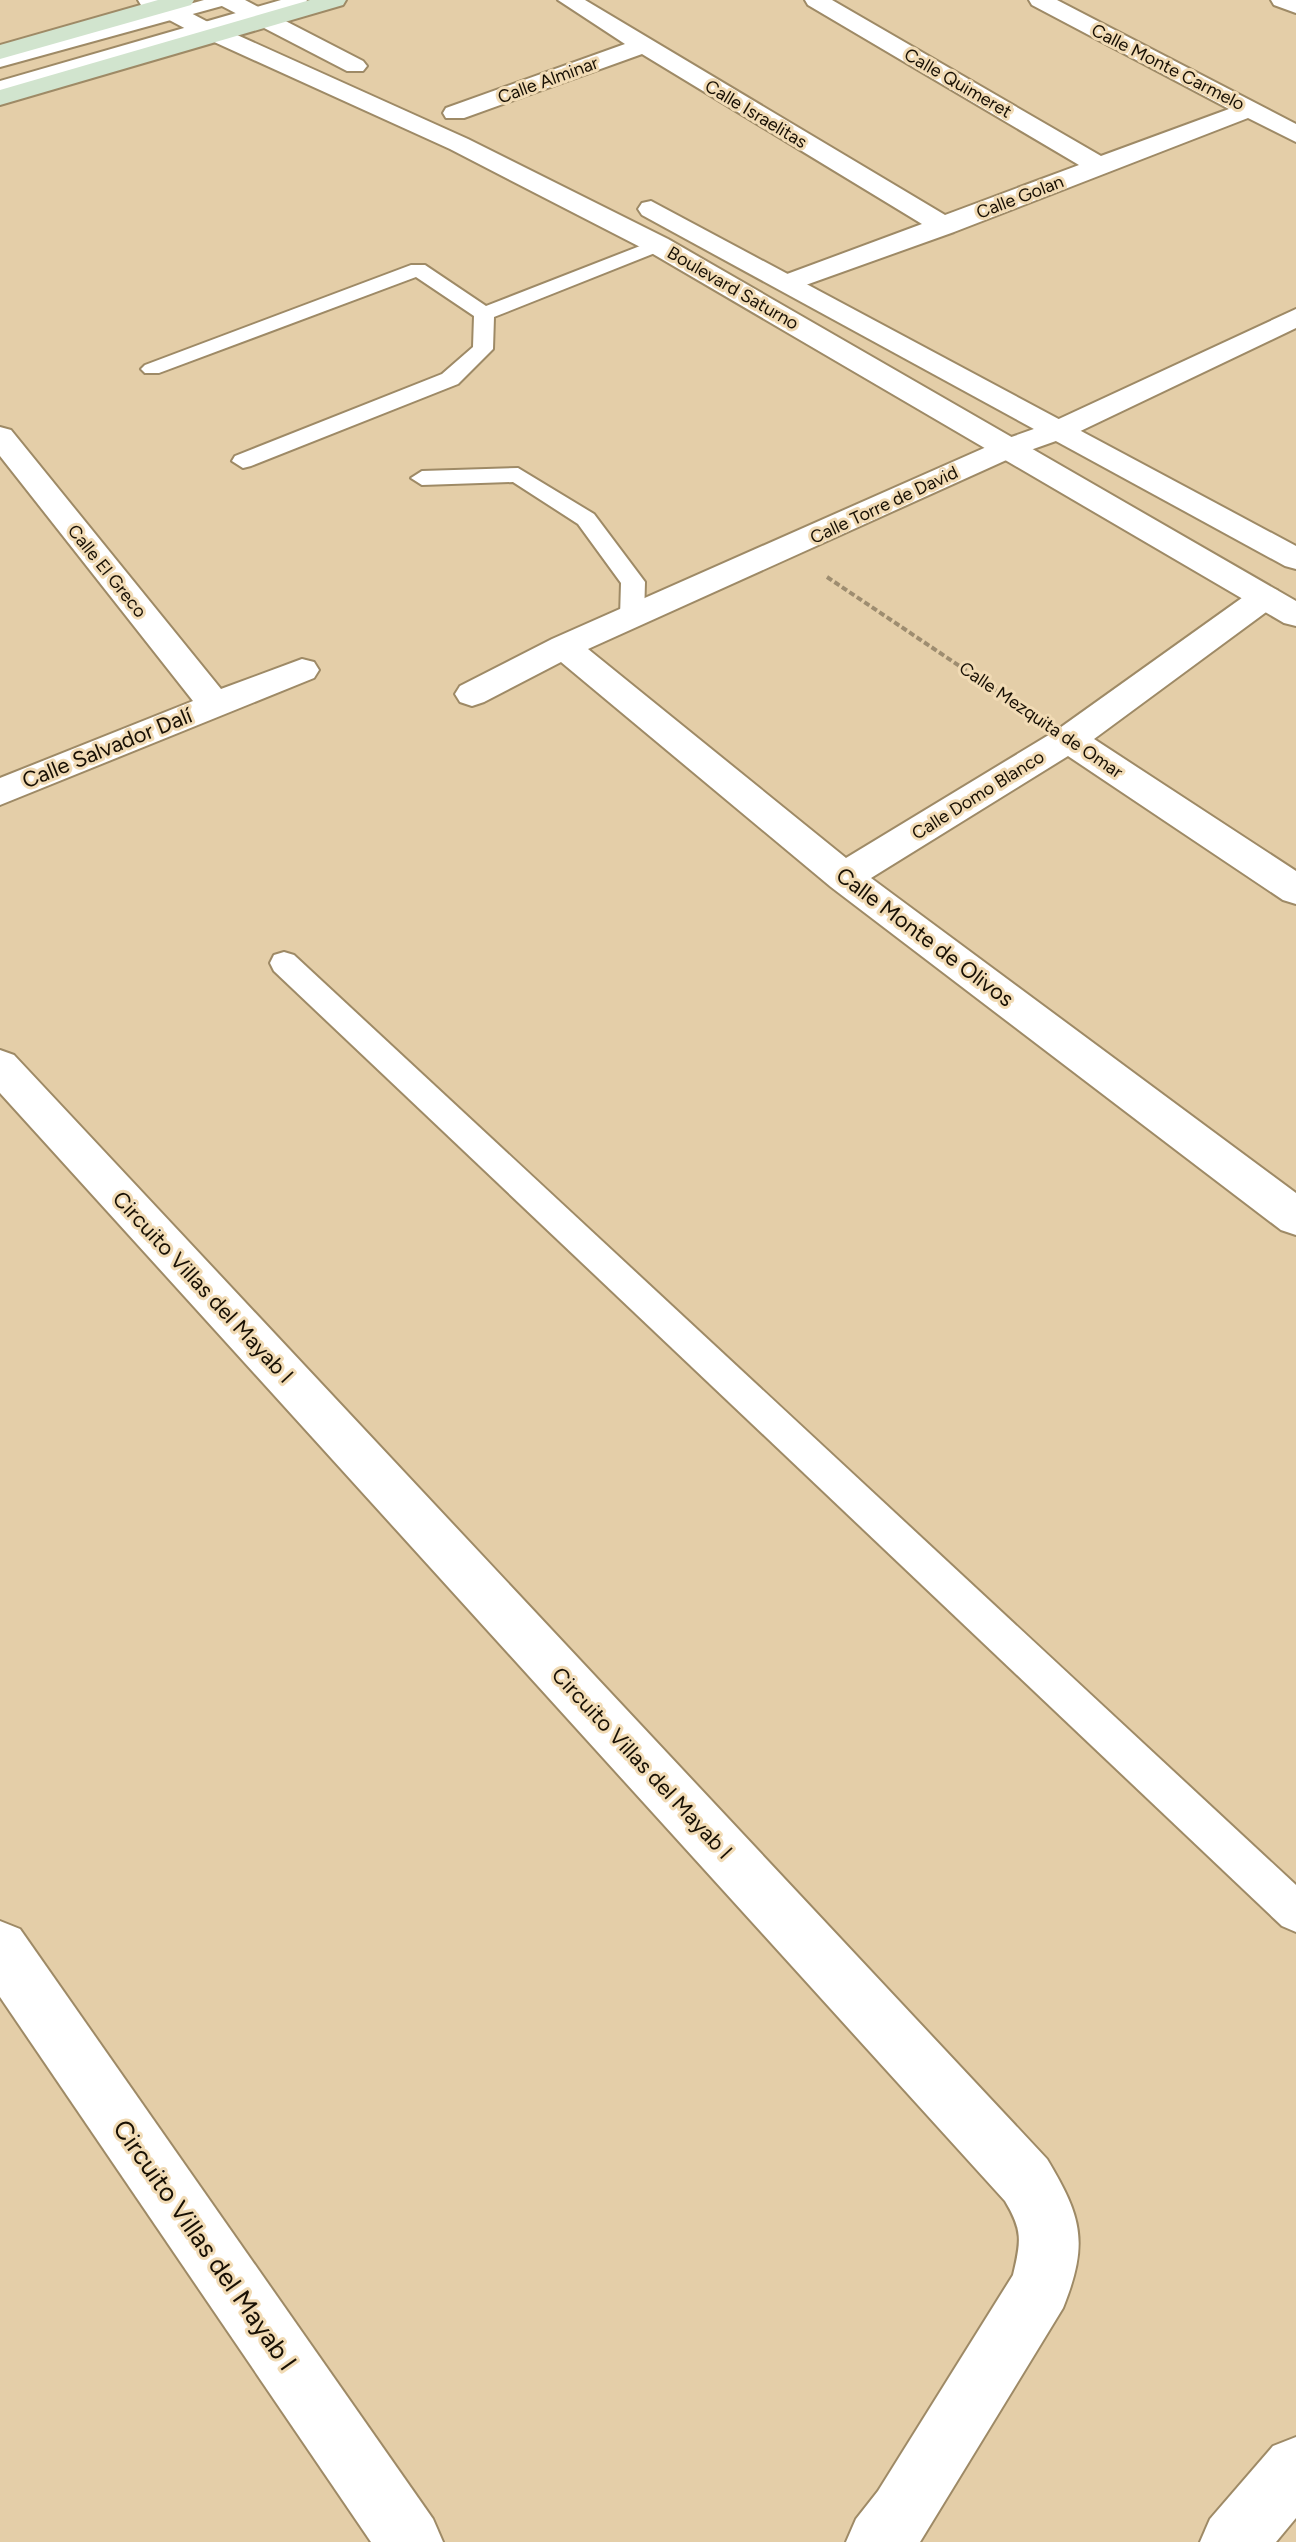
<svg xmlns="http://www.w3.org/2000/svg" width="1296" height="2542" font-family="Figtree,sans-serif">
	<rect width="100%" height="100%" fill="#e4cea8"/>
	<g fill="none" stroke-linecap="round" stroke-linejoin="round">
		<defs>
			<g id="service">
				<path d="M204,0H231L229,4L0,67V57Z"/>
				<path d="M281,0H307L305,4L0,92V81Z"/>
				<path d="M658,239L668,245L665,249L494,317L493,349L458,384L251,466L243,468L232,461L235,456L442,374L473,347L474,316L416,277L159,373H145L141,369L145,365L411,265H425L486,306Z"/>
				<path d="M518,468L594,514L645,582L644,617L641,623H623L620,617L621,583L578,524L513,482L422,485L411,478L422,471Z"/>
				<path d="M284,952L294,955L1296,1885V1932L1282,1926L274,971L270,963L274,955Z"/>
			</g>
			<g id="minor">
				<path d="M558,0H585L945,215L1079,165L808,5L805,0H832L1101,156L1229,109L1032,5L1029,0H1057L1296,124V142L1248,118L954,232L789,291L779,289L775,283L779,277L922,224L642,54L464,118H446L443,113L446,108L625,44Z"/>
				<path d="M1271,0H1296V13L1274,5Z"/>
				<path d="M1296,309V328L1070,436L1022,453L588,649L846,858L1057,730L1253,590L1265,587L1277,590L1281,597L1277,604L1094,739L1296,871V904L1283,900L1068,756L871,878L1296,1193V1235L1281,1230L831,887L561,662L484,702L472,706L460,702L455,694L460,686L552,639L1000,441L1048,424Z"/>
				<path d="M0,427L11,430L221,689L302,659L314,662L319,670L314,678L0,805V778L193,701L0,456Z"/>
				<path d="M0,1050L14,1055L1047,2159C1082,2217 1089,2243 1063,2308L920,2542H846L856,2519L878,2491L1013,2275C1021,2241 1023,2231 1005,2201L0,1093Z"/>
				<path d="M0,1921L20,1929L433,2519L443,2542H371L0,1997Z"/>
				<path d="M1296,2437V2518L1276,2542H1200L1210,2519L1273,2446Z"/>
			</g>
			<g id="tertiary">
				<path d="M138,0H166L206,21L468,139L668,239L1296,601V626L1284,623L648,251L450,149L190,31L141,5Z"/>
				<path d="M217,0H245L363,61L367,66L363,71H347L220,5Z"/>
				<path d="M651,201L1296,546V569L1285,566L642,215L638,209L642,203Z"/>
			</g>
			<g id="secondary">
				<path d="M158,0H194L191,5L0,59V45Z"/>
				<path d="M310,0H346L343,5L0,105V90Z"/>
			</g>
		</defs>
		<use href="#service" stroke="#9e8a66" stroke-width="4"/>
		<use href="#minor" stroke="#9e8a66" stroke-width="4"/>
		<use href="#tertiary" stroke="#9e8a66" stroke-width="4"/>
		<use href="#secondary" stroke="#9e8a66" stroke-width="4"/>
		<path stroke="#9e8d70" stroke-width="4" stroke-dasharray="6 3" stroke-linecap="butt" d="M827,577L1028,712"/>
		<use href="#service" fill="#fff" fill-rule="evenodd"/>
		<use href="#minor" fill="#fff" fill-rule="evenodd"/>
		<use href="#tertiary" fill="#fff" fill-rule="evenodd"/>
		<use href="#secondary" fill="#d1e4ce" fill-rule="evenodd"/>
	</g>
	<g text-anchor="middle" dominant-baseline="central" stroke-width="6" stroke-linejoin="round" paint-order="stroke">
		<g font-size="18" fill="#181004" stroke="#f1dbb5">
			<text transform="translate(1168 67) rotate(27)">Calle Monte Carmelo</text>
			<text transform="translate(548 80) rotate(-20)">Calle Alminar</text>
			<text transform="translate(958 83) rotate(30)">Calle Quimeret</text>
			<text transform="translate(756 114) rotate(31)">Calle Israelitas</text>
			<text transform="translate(1020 197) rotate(-21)">Calle Golan</text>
			<text transform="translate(733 288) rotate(30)">Boulevard Saturno</text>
			<text transform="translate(884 505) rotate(-25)">Calle Torre de David</text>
			<text transform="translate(107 571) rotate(51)">Calle El Greco</text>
			<text transform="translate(1041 720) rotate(34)">Calle Mezquita de Omar</text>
			<text transform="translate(978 795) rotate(-32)">Calle Domo Blanco</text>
		</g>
		<g font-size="22" fill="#181004" stroke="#f1dbb5">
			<text transform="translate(107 748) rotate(-22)">Calle Salvador Dalí</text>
			<text transform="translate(925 937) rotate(37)">Calle Monte de Olivos</text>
			<text transform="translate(203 1287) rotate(47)">Circuito Villas del Mayab I</text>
			<text transform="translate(642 1763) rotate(47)">Circuito Villas del Mayab I</text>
		</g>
		<g font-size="26" fill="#181004" stroke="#f1dbb5">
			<text transform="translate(205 2245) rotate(55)">Circuito Villas del Mayab I</text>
		</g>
	</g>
</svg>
